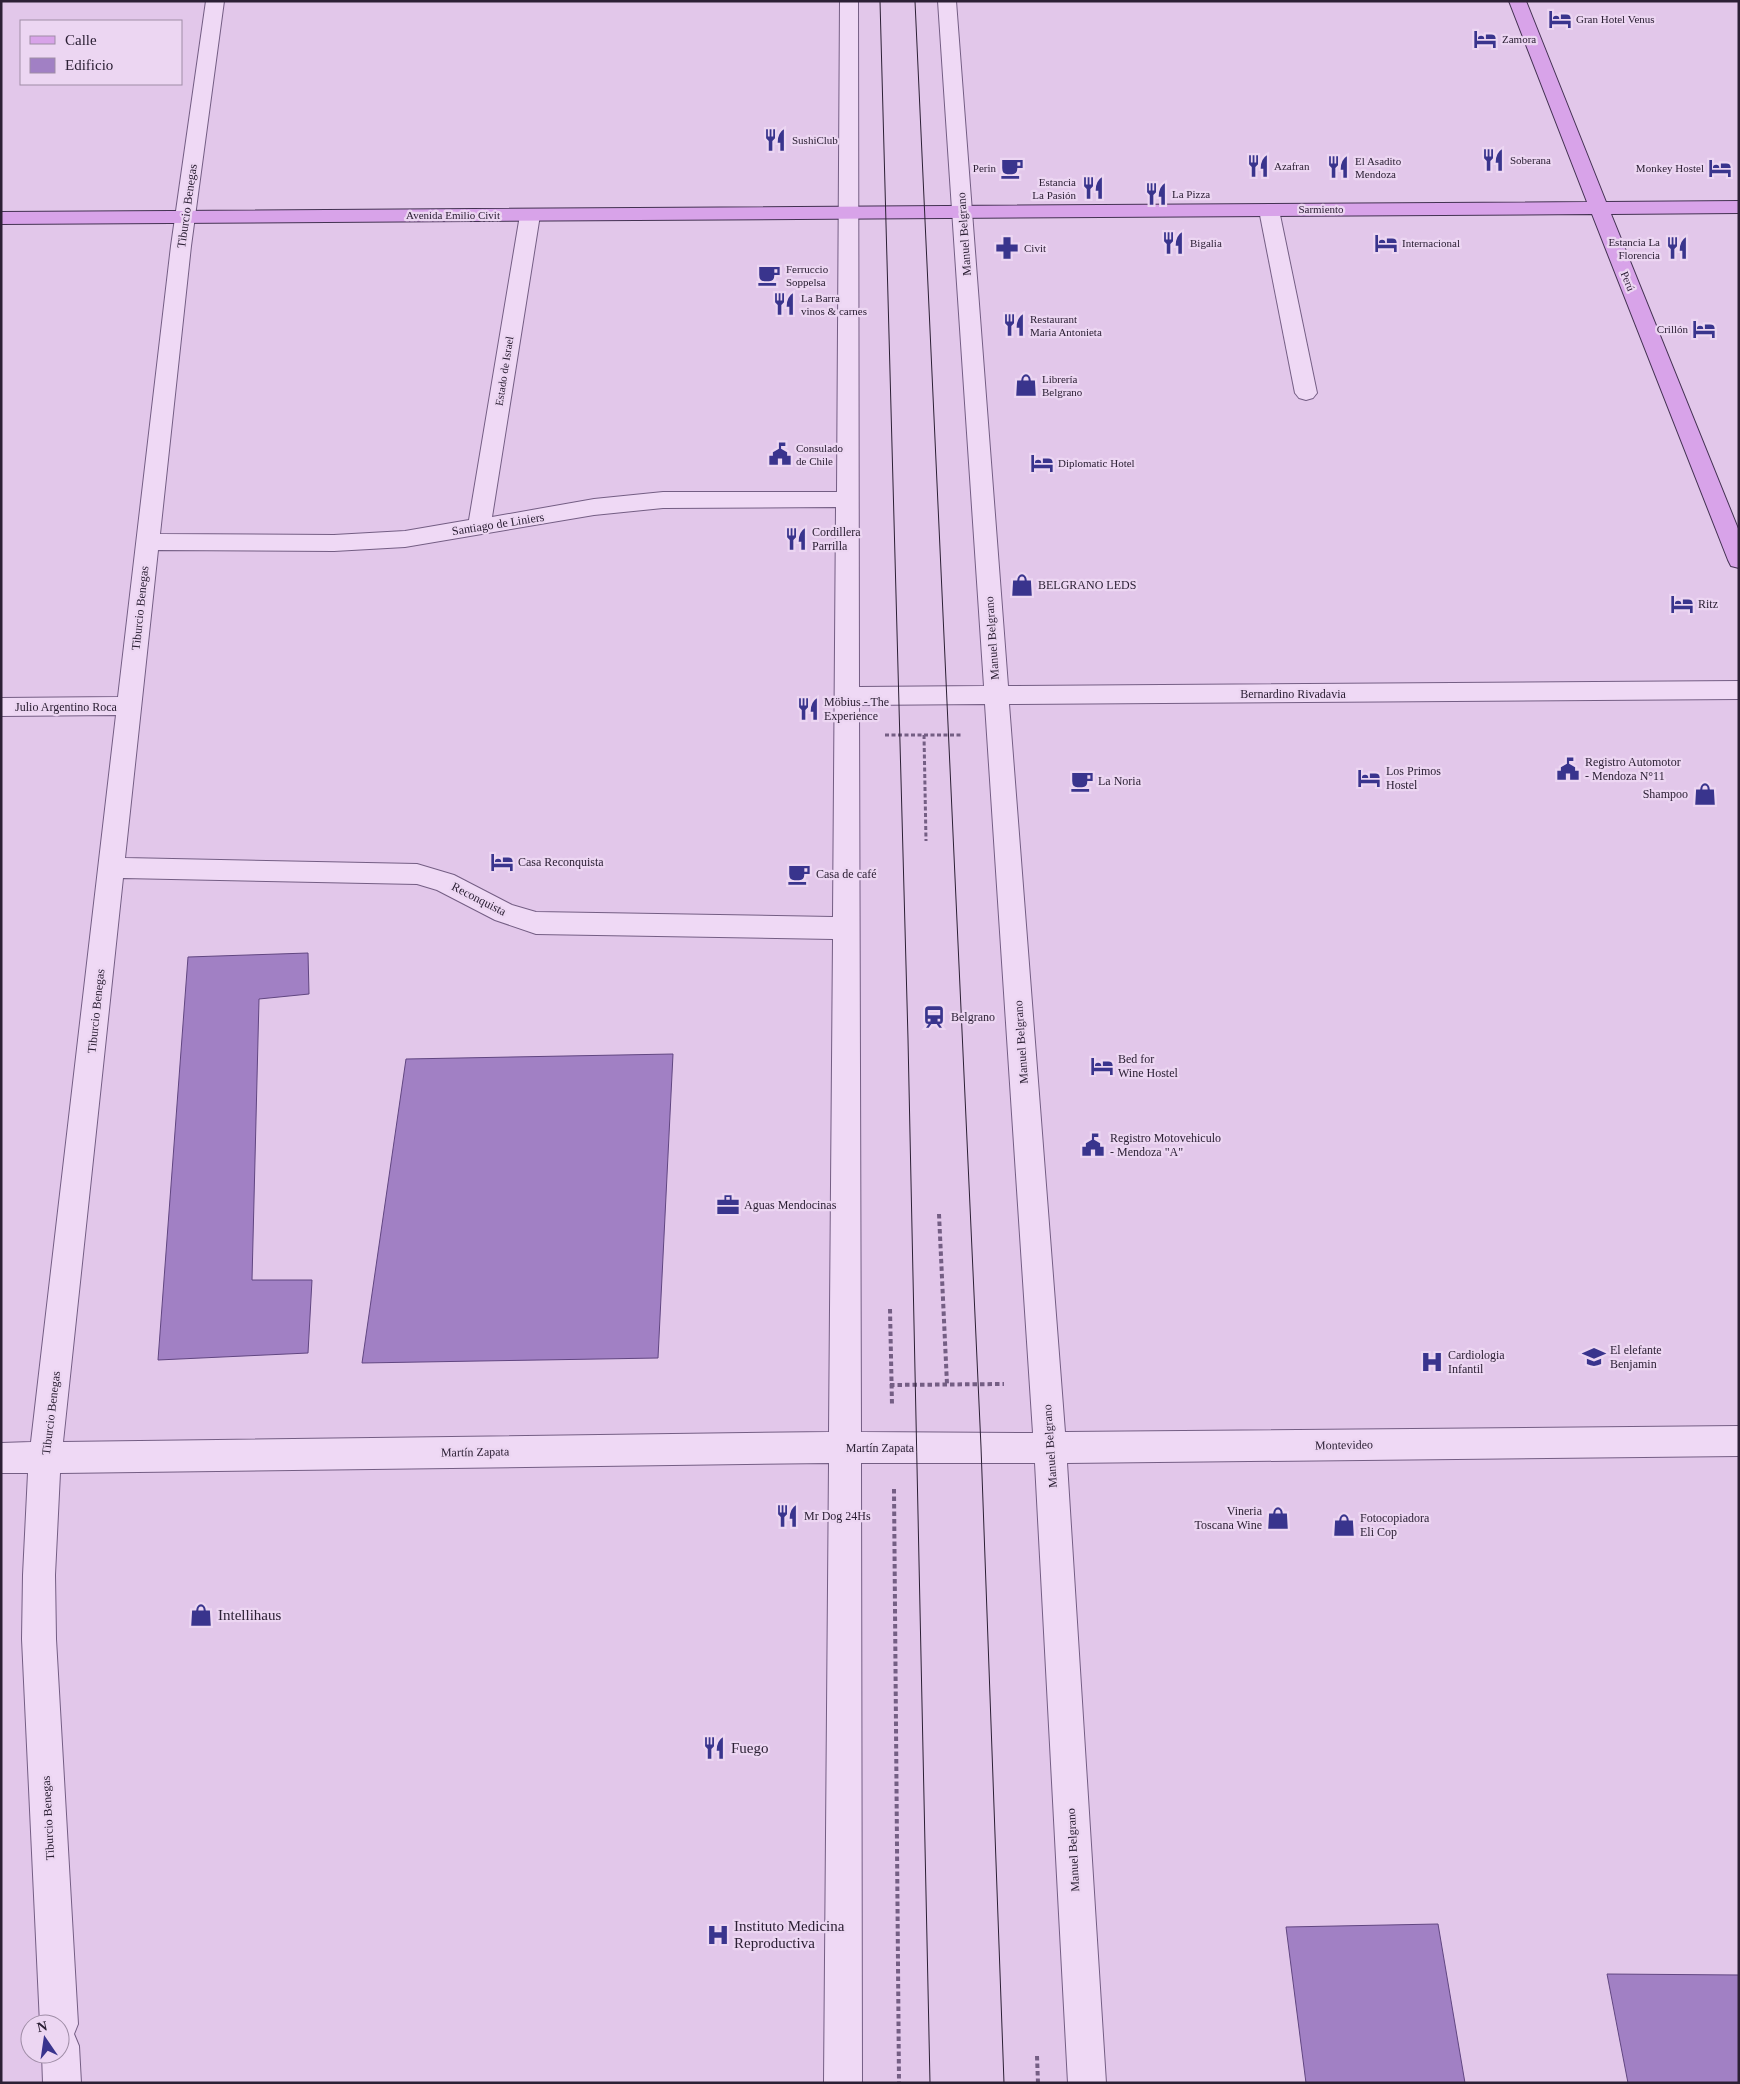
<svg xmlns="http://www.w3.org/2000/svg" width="1740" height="2084" font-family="'Times New Roman',serif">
	<rect width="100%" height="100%" fill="#e2c7ea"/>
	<g fill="#a180c4" stroke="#614681">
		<path d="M308,953L309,994L259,999L252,1280H312L308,1353L158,1360L188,957Z"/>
		<path d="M673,1054L658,1358L362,1363L406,1059Z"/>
		<path d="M1438,1924L1465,2083H1306L1286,1927Z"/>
		<path d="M1607,1974L1739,1975V2083H1628Z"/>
	</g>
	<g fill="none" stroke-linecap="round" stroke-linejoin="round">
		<defs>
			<g id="minor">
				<path d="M206,1H224L191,246L160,534L334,535L405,531L469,520L520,215L523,211L530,209L537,211L540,215L492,517L594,499L663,492H837L840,1H858L859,687L984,686L938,1H956L1008,686L1739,681V699L1009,704L1065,1432L1739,1426V1456L1067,1463L1106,2083H1068L1035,1463H861L862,2083H824L829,1463L60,1473L55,1575L56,1639L78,2024L74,2034L79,2046L81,2083H43L42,2054H60V2024H40L22,1639L23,1575L28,1473H1V1443L31,1442L116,715L1,716V698L118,697L171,246ZM836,507L833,917L536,912L512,905L454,875L417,864L125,858L158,550L334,551L405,547L594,515L663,508ZM985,704L1033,1433L861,1432L859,705ZM123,878L417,884L437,890L495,920L536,934L833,939L829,1432L63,1442Z"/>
				<path d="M1269,204L1276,206L1279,210L1317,393L1313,398L1306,400L1299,398L1295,393L1259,210L1262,206Z"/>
			</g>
			<path id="major" d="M1509,1H1526L1606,202L1739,201V213L1611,214L1739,531V568L1731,566L1728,560L1592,214L1,224V212L1587,202Z"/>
		</defs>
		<use href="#minor" stroke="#745e84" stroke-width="2"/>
		<use href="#major" stroke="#433252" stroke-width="2"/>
		<g stroke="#745e84" stroke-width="3" stroke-dasharray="4 2.5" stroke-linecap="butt">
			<path d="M885,735H961"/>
			<path d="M924,735L926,841"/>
		</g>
		<g stroke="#745e84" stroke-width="4" stroke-dasharray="4.5 3" stroke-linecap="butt">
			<path d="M939,1214L947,1384"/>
			<path d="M890,1309L892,1405"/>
			<path d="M890,1385L1004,1384"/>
			<path d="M894,1489L899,2083"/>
			<path d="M1037,2056L1038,2083"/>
		</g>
		<use href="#minor" fill="#efd9f5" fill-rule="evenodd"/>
		<use href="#major" fill="#d8a3e9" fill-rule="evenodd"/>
		<g stroke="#2c2035" stroke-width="1">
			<path d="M880,1L908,1039L930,2083"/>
			<path d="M915,1L981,1447L1004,2083"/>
		</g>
	</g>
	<defs>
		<symbol id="hotel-bare" viewBox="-9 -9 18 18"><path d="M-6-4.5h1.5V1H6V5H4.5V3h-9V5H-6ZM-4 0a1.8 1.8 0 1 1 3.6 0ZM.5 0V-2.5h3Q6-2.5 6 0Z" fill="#39348d" stroke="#ecd6f2" stroke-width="2.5" paint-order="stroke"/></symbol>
		<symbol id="restaurant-bare" viewBox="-9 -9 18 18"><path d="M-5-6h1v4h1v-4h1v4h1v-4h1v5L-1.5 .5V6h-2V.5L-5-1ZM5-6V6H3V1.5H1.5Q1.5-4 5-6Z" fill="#39348d" stroke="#ecd6f2" stroke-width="2.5" paint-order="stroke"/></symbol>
		<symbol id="cafe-bare" viewBox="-9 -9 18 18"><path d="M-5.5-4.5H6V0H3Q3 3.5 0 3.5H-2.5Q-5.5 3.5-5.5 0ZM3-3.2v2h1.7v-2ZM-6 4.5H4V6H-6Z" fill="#39348d" stroke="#ecd6f2" stroke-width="2.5" paint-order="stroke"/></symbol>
		<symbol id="pharmacy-bare" viewBox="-9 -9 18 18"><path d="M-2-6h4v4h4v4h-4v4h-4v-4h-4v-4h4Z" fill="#39348d" stroke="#ecd6f2" stroke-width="2.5" paint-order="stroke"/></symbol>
		<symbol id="shop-bare" viewBox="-9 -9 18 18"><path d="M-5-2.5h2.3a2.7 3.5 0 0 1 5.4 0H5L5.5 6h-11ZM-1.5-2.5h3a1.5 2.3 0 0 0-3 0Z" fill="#39348d" stroke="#ecd6f2" stroke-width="2.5" paint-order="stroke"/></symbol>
		<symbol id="civic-bare" viewBox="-9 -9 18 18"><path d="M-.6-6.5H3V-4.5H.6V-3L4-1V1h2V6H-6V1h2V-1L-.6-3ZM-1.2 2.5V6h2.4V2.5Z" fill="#39348d" stroke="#ecd6f2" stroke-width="2.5" paint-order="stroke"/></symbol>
		<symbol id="station-bare" viewBox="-9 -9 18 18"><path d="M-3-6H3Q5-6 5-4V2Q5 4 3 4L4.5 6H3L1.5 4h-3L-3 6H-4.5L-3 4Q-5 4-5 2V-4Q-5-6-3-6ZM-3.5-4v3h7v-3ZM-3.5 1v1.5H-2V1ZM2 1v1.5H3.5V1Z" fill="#39348d" stroke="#ecd6f2" stroke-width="2.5" paint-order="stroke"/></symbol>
		<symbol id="office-bare" viewBox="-9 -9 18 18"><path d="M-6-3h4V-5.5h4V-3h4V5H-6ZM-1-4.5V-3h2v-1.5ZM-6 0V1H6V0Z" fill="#39348d" stroke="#ecd6f2" stroke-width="2.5" paint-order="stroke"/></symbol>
		<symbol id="school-bare" viewBox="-9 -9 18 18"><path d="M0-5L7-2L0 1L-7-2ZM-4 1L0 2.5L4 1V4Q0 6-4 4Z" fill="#39348d" stroke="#ecd6f2" stroke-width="2.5" paint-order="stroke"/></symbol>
		<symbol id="hospital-bare" viewBox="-9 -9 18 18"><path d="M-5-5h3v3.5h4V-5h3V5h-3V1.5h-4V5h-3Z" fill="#39348d" stroke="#ecd6f2" stroke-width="2.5" paint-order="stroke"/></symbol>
	</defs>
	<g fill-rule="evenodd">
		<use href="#hotel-bare" x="1544" y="3" width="32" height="32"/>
		<use href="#hotel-bare" x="1469" y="23" width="32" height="32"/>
		<use href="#restaurant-bare" x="759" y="124" width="32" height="32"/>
		<use href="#restaurant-bare" x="1477" y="144" width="32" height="32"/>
		<use href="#restaurant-bare" x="1242" y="150" width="32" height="32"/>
		<use href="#restaurant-bare" x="1322" y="151" width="32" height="32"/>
		<use href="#cafe-bare" x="996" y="152" width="32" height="32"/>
		<use href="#hotel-bare" x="1704" y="152" width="32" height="32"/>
		<use href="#restaurant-bare" x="1077" y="172" width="32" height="32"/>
		<use href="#restaurant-bare" x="1140" y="178" width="32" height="32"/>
		<use href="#restaurant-bare" x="1157" y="227" width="32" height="32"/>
		<use href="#hotel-bare" x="1370" y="227" width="32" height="32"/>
		<use href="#pharmacy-bare" x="991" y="232" width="32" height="32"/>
		<use href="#restaurant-bare" x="1661" y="232" width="32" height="32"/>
		<use href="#cafe-bare" x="753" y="259" width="32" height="32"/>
		<use href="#restaurant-bare" x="768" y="288" width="32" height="32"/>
		<use href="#restaurant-bare" x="998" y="309" width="32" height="32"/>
		<use href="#hotel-bare" x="1688" y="313" width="32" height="32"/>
		<use href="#shop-bare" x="1010" y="369" width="32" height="32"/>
		<use href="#civic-bare" x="764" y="438" width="32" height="32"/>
		<use href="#hotel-bare" x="1026" y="447" width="32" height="32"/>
		<use href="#restaurant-bare" x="780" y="523" width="32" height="32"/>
		<use href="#shop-bare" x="1006" y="569" width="32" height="32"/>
		<use href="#hotel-bare" x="1666" y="588" width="32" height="32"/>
		<use href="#restaurant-bare" x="792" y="693" width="32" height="32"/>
		<use href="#civic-bare" x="1552" y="753" width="32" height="32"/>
		<use href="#hotel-bare" x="1353" y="762" width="32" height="32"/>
		<use href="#cafe-bare" x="1066" y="765" width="32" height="32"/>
		<use href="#shop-bare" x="1689" y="778" width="32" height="32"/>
		<use href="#hotel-bare" x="486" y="846" width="32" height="32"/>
		<use href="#cafe-bare" x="783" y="858" width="32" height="32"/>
		<use href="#station-bare" x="918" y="1001" width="32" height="32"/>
		<use href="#hotel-bare" x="1086" y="1050" width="32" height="32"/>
		<use href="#civic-bare" x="1077" y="1129" width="32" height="32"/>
		<use href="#office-bare" x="712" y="1189" width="32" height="32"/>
		<use href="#school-bare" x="1578" y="1341" width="32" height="32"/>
		<use href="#hospital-bare" x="1416" y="1346" width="32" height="32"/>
		<use href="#restaurant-bare" x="771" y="1500" width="32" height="32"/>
		<use href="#shop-bare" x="1262" y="1502" width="32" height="32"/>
		<use href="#shop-bare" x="1328" y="1509" width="32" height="32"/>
		<use href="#shop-bare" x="185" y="1599" width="32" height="32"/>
		<use href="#restaurant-bare" x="698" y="1732" width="32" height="32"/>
		<use href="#hospital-bare" x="702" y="1919" width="32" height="32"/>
	</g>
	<g text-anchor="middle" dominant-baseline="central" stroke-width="4.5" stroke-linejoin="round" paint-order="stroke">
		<g font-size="11" fill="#2c2035" stroke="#ecd6f2" text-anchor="start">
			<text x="1576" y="19">Gran Hotel Venus</text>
			<text x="1502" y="39">Zamora</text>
			<text x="792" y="140">SushiClub</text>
			<text x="1510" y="160">Soberana</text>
			<text x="1355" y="161">El Asadito<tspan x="1355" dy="13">Mendoza</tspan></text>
			<text x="1274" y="166">Azafran</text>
			<text x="996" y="168" text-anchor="end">Perin</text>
			<text x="1704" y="168" text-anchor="end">Monkey Hostel</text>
			<text x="1076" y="182" text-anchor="end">Estancia<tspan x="1076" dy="13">La Pasión</tspan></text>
			<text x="1172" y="194">La Pizza</text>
			<text x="1660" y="242" text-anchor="end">Estancia La<tspan x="1660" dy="13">Florencia</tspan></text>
			<text x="1190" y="243">Bigalia</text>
			<text x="1402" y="243">Internacional</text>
			<text x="1024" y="248">Civit</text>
			<text x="786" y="269">Ferruccio<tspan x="786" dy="13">Soppelsa</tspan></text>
			<text x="801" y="298">La Barra<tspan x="801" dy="13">vinos &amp; carnes</tspan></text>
			<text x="1030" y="319">Restaurant<tspan x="1030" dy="13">Maria Antonieta</tspan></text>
			<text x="1688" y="329" text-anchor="end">Crillón</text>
			<text x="1042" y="379">Librería<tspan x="1042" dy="13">Belgrano</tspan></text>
			<text x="796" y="448">Consulado<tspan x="796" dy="13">de Chile</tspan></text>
			<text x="1058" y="463">Diplomatic Hotel</text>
		</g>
		<g font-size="11" fill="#2c2035" stroke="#ecd6f2">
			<text x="1321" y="209">Sarmiento</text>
			<text x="453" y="215">Avenida Emilio Civit</text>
			<text transform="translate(1628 281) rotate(68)">Perú</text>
			<text transform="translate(504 371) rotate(-81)">Estado de Israel</text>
		</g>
		<g font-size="12" fill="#2c2035" stroke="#ecd6f2">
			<text transform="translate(187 206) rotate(-82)">Tiburcio Benegas</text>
			<text transform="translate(964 234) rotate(-94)">Manuel Belgrano</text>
			<text transform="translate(498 524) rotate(-9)">Santiago de Liniers</text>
			<text transform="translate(140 608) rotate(-84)">Tiburcio Benegas</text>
			<text transform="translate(992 638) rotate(-94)">Manuel Belgrano</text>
			<text x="1293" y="694">Bernardino Rivadavia</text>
			<text x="66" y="707">Julio Argentino Roca</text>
			<text transform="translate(479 899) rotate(27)">Reconquista</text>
			<text transform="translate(96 1011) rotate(-84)">Tiburcio Benegas</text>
			<text transform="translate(1021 1042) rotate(-94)">Manuel Belgrano</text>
			<text transform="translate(51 1413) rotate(-83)">Tiburcio Benegas</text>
			<text transform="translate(1344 1445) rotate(-1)">Montevideo</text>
			<text transform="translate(1050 1446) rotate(-94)">Manuel Belgrano</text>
			<text x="880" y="1448">Martín Zapata</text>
			<text transform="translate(475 1452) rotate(-1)">Martín Zapata</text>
			<text transform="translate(48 1818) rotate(-93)">Tiburcio Benegas</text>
			<text transform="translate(1073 1850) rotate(-93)">Manuel Belgrano</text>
		</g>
		<g font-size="12" fill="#2c2035" stroke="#ecd6f2" text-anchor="start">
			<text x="812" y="532">Cordillera<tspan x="812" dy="14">Parrilla</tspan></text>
			<text x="1038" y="585">BELGRANO LEDS</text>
			<text x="1698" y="604">Ritz</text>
			<text x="824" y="702">Möbius - The<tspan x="824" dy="14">Experience</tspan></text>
			<text x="1585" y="762">Registro Automotor<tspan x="1585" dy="14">- Mendoza N°11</tspan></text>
			<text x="1386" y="771">Los Primos<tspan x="1386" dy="14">Hostel</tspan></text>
			<text x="1098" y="781">La Noria</text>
			<text x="1688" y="794" text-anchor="end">Shampoo</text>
			<text x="518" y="862">Casa Reconquista</text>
			<text x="816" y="874">Casa de café</text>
			<text x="951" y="1017">Belgrano</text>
			<text x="1118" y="1059">Bed for<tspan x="1118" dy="14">Wine Hostel</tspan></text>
			<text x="1110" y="1138">Registro Motovehiculo<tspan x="1110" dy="14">- Mendoza "A"</tspan></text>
			<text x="744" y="1205">Aguas Mendocinas</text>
			<text x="1610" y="1350">El elefante<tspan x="1610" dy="14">Benjamin</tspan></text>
			<text x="1448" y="1355">Cardiologia<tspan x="1448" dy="14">Infantil</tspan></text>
			<text x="1262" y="1511" text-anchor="end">Vineria<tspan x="1262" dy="14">Toscana Wine</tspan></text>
			<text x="804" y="1516">Mr Dog 24Hs</text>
			<text x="1360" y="1518">Fotocopiadora<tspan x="1360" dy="14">Eli Cop</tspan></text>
		</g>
		<g font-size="15" fill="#2c2035" stroke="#ecd6f2" text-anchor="start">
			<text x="218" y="1615">Intellihaus</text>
			<text x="731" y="1748">Fuego</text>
			<text x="734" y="1926">Instituto Medicina<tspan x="734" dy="17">Reproductiva</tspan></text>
		</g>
	</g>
	<rect width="1740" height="2084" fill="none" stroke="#2c2035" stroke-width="5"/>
	<rect x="20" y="20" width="162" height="65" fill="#ecd6f2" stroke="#9f8da6"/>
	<rect x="30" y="36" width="25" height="8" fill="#d8a3e9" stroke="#9f8da6"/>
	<text x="65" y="45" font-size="15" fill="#2c2035">Calle</text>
	<rect x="30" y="58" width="25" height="15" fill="#a180c4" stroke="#9f8da6"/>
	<text x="65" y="70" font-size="15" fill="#2c2035">Edificio</text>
	<g transform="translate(45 2039) rotate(347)"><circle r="24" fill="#ecd6f2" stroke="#9f8da6"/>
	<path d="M0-4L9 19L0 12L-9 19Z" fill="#39348d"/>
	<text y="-8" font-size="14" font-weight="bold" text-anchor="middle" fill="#2c2035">N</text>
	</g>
</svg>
